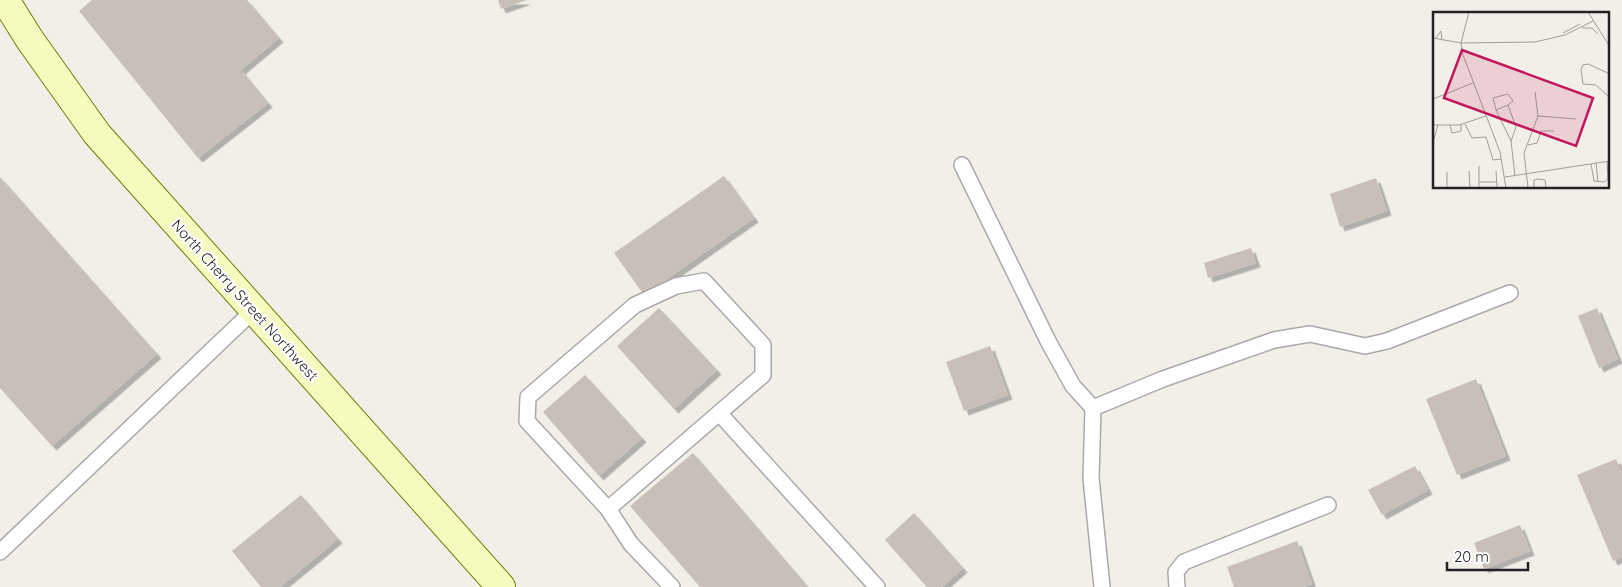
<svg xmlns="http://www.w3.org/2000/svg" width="1622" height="587" font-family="Quicksand,sans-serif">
	<defs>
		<filter id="shadow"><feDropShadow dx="4.5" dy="4.5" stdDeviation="0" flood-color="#0004"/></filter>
	</defs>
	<rect width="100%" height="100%" fill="#f2efe9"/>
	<g fill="#c7bfb8" filter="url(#shadow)">
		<path d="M92,0H247L279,38L241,70L268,103L198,158L79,11Z"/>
		<path d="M498,0H527L501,9Z"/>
		<path d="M724,176L754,218L644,295L614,253Z"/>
		<path d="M0,177L157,354L52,446L0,388Z"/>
		<path d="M1376,178L1387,211L1340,227L1330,194Z"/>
		<path d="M1251,248L1256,263L1208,278L1204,263Z"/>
		<path d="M659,308L717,370L674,409L617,346Z"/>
		<path d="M1597,308L1618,359L1599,368L1578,316Z"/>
		<path d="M990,346L1008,395L964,411L946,362Z"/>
		<path d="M585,375L642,438L599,476L543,412Z"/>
		<path d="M1476,379L1506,456L1457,475L1426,399Z"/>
		<path d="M693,453L808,587H700L630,506Z"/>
		<path d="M1616,459L1622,473V557L1613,561L1577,475Z"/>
		<path d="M1415,466L1428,490L1382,515L1368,490Z"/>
		<path d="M301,495L338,539L280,587H261L232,551Z"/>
		<path d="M914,513L963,568L942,587H927L885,540Z"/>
		<path d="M1520,525L1530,551L1484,569L1474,543Z"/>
		<path d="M1297,541L1312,584L1303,587H1234L1227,567Z"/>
	</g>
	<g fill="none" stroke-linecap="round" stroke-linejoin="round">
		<defs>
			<g id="lane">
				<path d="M962,165L1048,341L1073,386L1093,408"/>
				<path d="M704,281L763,345V375L608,509L527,421L528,397L635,305L676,286Z"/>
				<path d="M720,414L877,587"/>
				<path d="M608,509L631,544L672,587"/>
				<path d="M0,552L254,310"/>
				<path d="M1102,587L1091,478L1093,408L1163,379L1274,340L1310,334L1365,346L1387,341L1510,293"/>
				<path d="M1177,587L1176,572L1184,562L1328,505"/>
			</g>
			<path id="secondary" d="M5,0L30,40L97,134L501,587"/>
		</defs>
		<use href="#lane" stroke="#a9a9a9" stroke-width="18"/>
		<use href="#secondary" stroke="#707d05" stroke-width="30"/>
		<use href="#lane" stroke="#fff" stroke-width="15"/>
		<use href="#secondary" stroke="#f7fabf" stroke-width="28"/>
	</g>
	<g text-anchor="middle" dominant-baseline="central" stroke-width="4.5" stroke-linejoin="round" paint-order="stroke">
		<g font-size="15" fill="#222" stroke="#fff">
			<text transform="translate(245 300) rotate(48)">North Cherry Street Northwest</text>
		</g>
	</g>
	<g transform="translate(1433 12)">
		<rect width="176" height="176" fill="#f2efe9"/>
		<path fill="none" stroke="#9f9d99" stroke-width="1" d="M36,0L28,31L30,43L67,140L73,176M155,0L177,35M149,16H159L165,22M130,21L147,12M0,26L28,31L102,30L132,23L160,9M3,26L8,19L9,28M177,62L155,52L150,53L148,57L150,72L163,73L177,86M102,80L105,104M0,87L40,71M75,93L63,98L60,86L75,82L80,89L75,93L83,115L78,129L82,164M63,98L78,129M32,112L39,126L53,125L60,148L68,147M0,113H26L53,104M17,113L19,121L28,119V112M0,130L5,113M95,133L104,131L108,119H121M163,151L165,170M158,152L161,169L171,170L175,167L174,150M46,154V176M36,159L37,176M63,159L64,176M14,160V176M72,165L177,149M46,170H64M51,176H73M95,176L91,141L105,104L143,107M101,176V168L105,167L112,168L113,176"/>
		<path fill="#c2185b" fill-opacity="0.15" stroke="#c2185b" stroke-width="2.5" d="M29,38L160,86L143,134L11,86Z"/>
		<rect width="176" height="176" fill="none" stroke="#222" stroke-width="2.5"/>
	</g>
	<path d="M1447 562v8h81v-8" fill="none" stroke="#222222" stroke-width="2.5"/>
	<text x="1454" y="562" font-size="15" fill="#222222" stroke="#ffffff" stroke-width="4" paint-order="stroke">20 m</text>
</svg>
